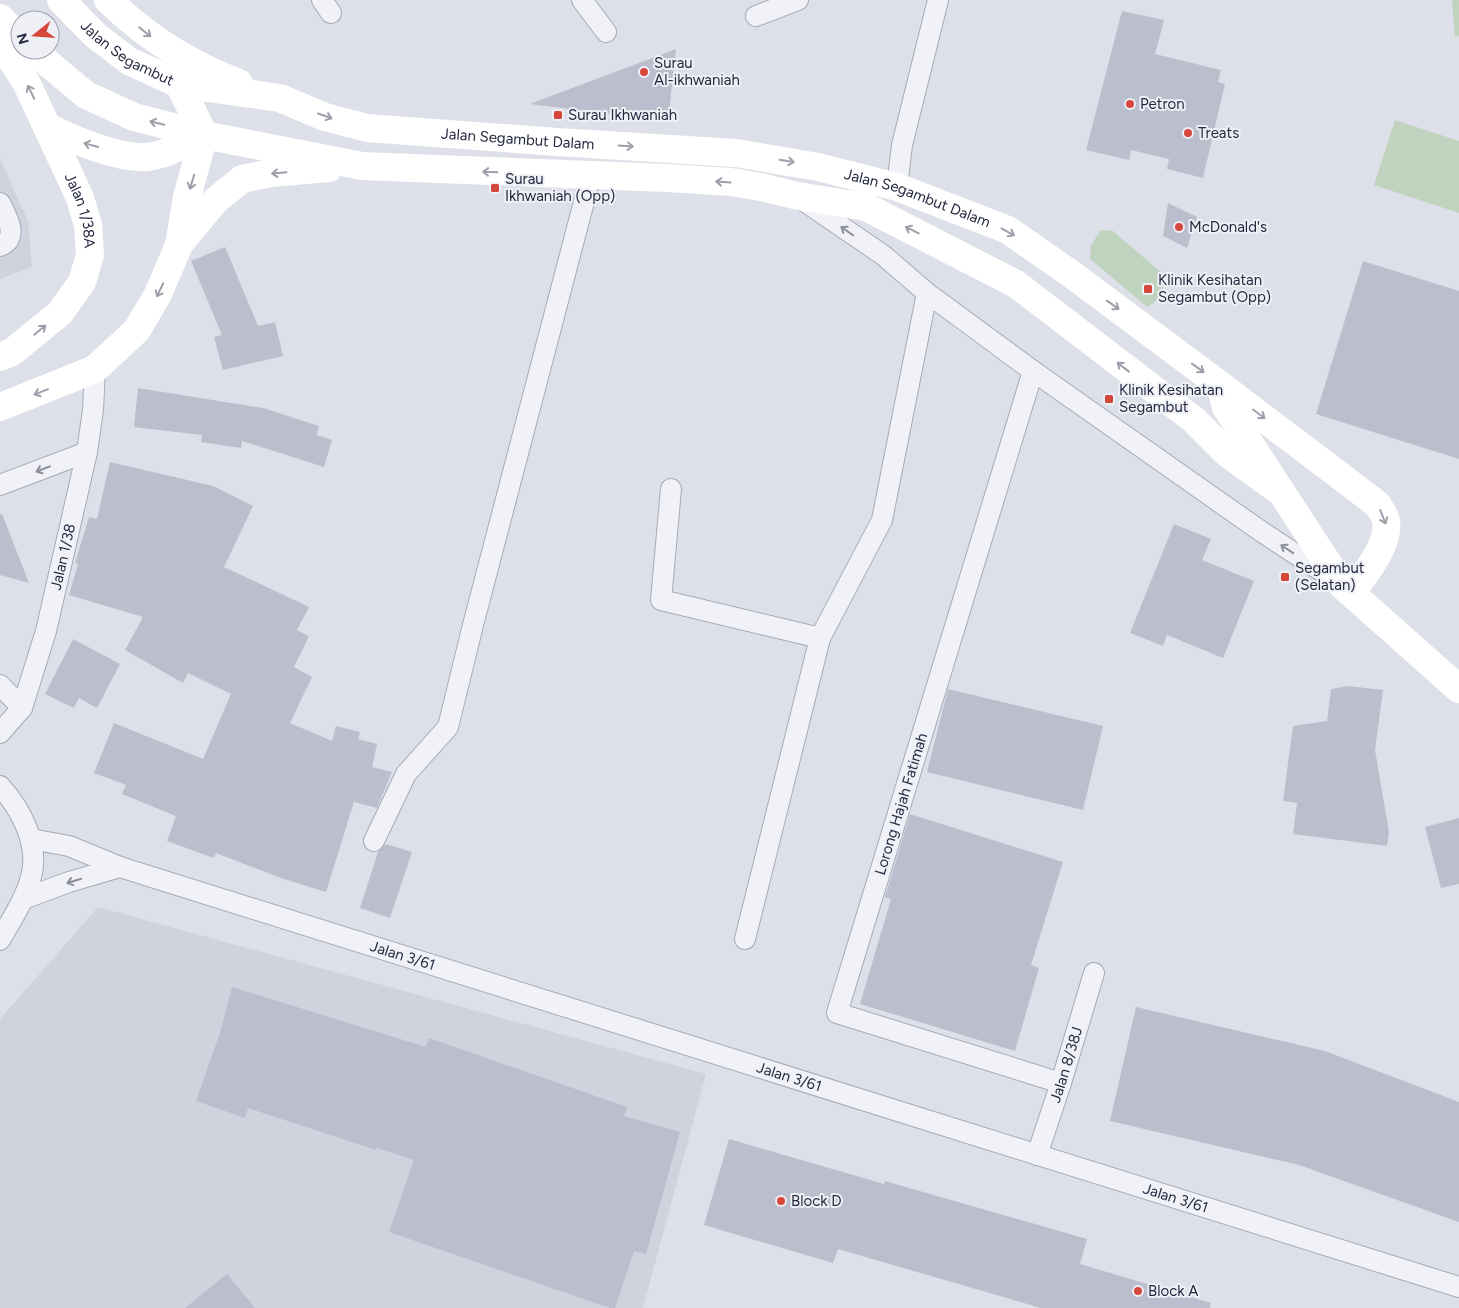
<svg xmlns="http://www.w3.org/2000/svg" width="1459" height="1308" font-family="Figtree,sans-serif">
	<rect width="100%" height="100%" fill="#dee0e9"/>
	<g fill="#d0d2de">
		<path d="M0,159L28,221L32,267L0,279Z"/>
		<path d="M98,907L706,1074L643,1308H0V1019Z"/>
	</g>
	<g fill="#c0d3bf">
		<path d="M1452,0H1459V36L1455,37Z"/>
		<path d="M1395,120L1459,141V213L1374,185Z"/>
		<path d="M1101,230L1113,231L1164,275C1162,291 1162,299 1147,307L1090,259L1091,245Z"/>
	</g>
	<g fill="#bbbecc">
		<path d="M1122,11L1164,20L1155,54L1221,70L1218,82L1225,84L1203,178L1167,169L1169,159L1131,150L1129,160L1086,150Z"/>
		<path d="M676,49L668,121L530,104Z"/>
		<path d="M1168,203L1197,217L1187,248L1163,236Z"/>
		<path d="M225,247L258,326L275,322L283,356L223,370L214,337L222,335L191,261Z"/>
		<path d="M1363,261L1459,291V459L1316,414Z"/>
		<path d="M138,388L263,408L319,426L317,435L332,440L324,467L242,441L241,448L201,442L202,435L134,427Z"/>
		<path d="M110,462L213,486L253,506L224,567L309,607L297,630L309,636L294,667L312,677L290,723L332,741L336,726L360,732L358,739L377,744L372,767L392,772L377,808L354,802L326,892L281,878L216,853L214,858L167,841L176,816L122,794L126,785L94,773L114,723L203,759L231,694L188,673L183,683L125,650L143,617L69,595L78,564L75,563L89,517L97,519Z"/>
		<path d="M0,514H2L29,583L0,575Z"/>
		<path d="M1174,524L1211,539L1202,560L1254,581L1223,658L1167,635L1163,646L1130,633Z"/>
		<path d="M73,639L120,664L97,708L79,698L74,708L45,694Z"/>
		<path d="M1348,686L1383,690L1375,750L1389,832L1387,846L1293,834L1297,803L1283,801L1293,726L1327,721L1331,689Z"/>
		<path d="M948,689L1103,726L1083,810L927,772Z"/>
		<path d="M910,814L1063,862L1031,965L1039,968L1015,1051L860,1004L891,899L885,897Z"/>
		<path d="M1459,818V884L1441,888L1425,827Z"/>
		<path d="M386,844L412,852L390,918L360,908L378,852Z"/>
		<path d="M232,987L426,1047L429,1038L627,1107L624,1116L680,1132L646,1254L634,1251L615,1308H610L389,1232L414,1160L377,1148L376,1150L248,1108L245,1118L196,1101L220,1033Z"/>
		<path d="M1136,1007L1325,1051L1459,1102V1222L1299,1165L1110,1121Z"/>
		<path d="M729,1139L884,1184L885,1181L1087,1239L1080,1264L1211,1303L1210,1308H1041L838,1249L833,1263L704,1225Z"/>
		<path d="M227,1274L255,1308H185Z"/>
	</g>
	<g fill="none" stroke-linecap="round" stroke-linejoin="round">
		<defs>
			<g id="street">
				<path d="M322,0L331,13"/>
				<path d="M582,0L606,32"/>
				<path d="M756,16L798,0"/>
				<path d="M897,187L902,145L938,0"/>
				<path d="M801,199L883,255L927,293L1033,371L1262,532L1335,580"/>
				<path d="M0,203C7,217 20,238 0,246"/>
				<path d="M1033,371L837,1013L1061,1083"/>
				<path d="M0,485L87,452"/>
				<path d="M671,489L661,600L820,638"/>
				<path d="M0,685L22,708"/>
				<path id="s1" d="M0,733L22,708L46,631L87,452L93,410L95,369"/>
				<path d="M0,786C21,809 40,845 31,877C25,900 11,920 0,940"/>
				<path id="s2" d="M31,839L69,846L120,867L1459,1287"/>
				<path d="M374,841L406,774L448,727L473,625L591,175"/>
				<path d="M23,899L69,882L120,867"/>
				<path d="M745,939L820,638L882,520L927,293"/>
				<path id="s3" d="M1037,1155L1061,1083L1094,973"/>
			</g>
		</defs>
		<use href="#street" stroke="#a7a9b7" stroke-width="22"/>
		<use href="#street" stroke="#f1f2f7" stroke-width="20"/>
		<g stroke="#fff" stroke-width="28">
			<path id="s4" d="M61,0L95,35L129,61L179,84L280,98L325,117L367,128L557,142L736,153L818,167L897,187L1008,230L1074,276L1220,385L1377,504C1380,509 1385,515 1386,521C1390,545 1364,575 1351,593"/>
			<path d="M108,0C145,36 191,65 239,83"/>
			<path d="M0,18L20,38"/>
			<path id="s5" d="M0,42L27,84L80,198L88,225L90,255L82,282L60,313L12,352L0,357"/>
			<path d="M32,50L86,95L134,117L204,135L362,166L667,178L731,182L761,187L798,196L866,207L1016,284L1194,420L1228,454L1282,493"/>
			<path d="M179,84L204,135"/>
			<path d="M48,127C73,140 119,159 147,157C167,155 186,143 204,135"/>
			<path d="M180,243L215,201L242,179L271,173L329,168"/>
			<path d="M1220,385L1226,407L1342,585L1459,689"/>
			<path d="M0,407L95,369L137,330L158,294L179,245L187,197L204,135"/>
		</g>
	</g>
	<defs><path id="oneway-shaft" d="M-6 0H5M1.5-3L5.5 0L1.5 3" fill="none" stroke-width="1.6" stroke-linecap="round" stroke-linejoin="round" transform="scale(1.25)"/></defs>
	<g stroke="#9d9faa">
		<use href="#oneway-shaft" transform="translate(145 32) rotate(39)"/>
		<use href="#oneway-shaft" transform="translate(31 92) rotate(-116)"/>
		<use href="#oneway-shaft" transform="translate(325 116) rotate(19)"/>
		<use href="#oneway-shaft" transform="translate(157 123) rotate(-166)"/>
		<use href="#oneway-shaft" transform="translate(91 145) rotate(-165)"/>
		<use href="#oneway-shaft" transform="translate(626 146) rotate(4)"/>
		<use href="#oneway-shaft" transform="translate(787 161) rotate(10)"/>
		<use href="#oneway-shaft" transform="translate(490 172) rotate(-178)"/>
		<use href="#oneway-shaft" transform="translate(279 173) rotate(175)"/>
		<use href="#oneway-shaft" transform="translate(192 182) rotate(107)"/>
		<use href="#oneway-shaft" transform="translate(723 182) rotate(-176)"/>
		<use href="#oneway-shaft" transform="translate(912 230) rotate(-153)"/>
		<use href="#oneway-shaft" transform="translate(1008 232) rotate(29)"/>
		<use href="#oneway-shaft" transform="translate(160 290) rotate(115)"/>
		<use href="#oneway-shaft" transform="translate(1113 305) rotate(36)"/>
		<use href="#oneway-shaft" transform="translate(40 330) rotate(-39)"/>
		<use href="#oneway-shaft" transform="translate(1123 367) rotate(-142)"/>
		<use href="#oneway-shaft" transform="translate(1198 368) rotate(36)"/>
		<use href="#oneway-shaft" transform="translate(41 392) rotate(158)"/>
		<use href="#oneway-shaft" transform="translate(1259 414) rotate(37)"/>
		<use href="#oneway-shaft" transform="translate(1383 517) rotate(68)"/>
	</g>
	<g stroke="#8c8e9c">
		<use href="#oneway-shaft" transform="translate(847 231) rotate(-145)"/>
		<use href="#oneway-shaft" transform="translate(43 469) rotate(159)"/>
		<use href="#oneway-shaft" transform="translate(1287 549) rotate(-146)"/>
		<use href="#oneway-shaft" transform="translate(74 881) rotate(163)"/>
	</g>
	<g fill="#d6473b" stroke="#eef0f6" stroke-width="2">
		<circle cx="644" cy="72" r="5"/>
		<circle cx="1130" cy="104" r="5"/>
		<rect x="553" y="110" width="10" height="10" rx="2.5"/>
		<circle cx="1188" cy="133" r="5"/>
		<rect x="490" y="183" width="10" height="10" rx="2.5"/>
		<circle cx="1179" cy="227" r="5"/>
		<rect x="1143" y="284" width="10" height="10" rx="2.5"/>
		<rect x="1104" y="394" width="10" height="10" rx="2.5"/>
		<rect x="1280" y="572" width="10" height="10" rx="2.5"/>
		<circle cx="781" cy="1201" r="5"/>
		<circle cx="1138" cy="1291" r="5"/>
	</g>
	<g text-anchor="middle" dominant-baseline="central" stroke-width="4" stroke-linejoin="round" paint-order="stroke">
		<g font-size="15" fill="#262a41" stroke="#eef0f6">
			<text stroke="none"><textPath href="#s4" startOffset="86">Jalan Segambut</textPath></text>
			<text stroke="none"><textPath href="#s4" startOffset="492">Jalan Segambut Dalam</textPath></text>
			<text stroke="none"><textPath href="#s4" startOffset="898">Jalan Segambut Dalam</textPath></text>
			<text stroke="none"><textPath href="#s5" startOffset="188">Jalan 1/38A</textPath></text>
			<text stroke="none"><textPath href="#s1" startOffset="190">Jalan 1/38</textPath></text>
			<text transform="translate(901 804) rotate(-73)">Lorong Hajah Fatimah</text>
			<text stroke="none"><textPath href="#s2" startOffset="390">Jalan 3/61</textPath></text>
			<text stroke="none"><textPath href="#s3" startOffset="95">Jalan 8/38J</textPath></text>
			<text stroke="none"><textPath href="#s2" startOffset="795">Jalan 3/61</textPath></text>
			<text stroke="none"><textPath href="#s2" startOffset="1200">Jalan 3/61</textPath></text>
		</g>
		<g font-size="15" fill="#262a41" stroke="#eef0f6" text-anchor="start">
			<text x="654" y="63">Surau<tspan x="654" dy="17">Al-ikhwaniah</tspan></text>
			<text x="1140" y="104">Petron</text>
			<text x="568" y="115">Surau Ikhwaniah</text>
			<text x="1198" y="133">Treats</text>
			<text x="505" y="179">Surau<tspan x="505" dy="17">Ikhwaniah (Opp)</tspan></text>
			<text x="1189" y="227">McDonald's</text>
			<text x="1158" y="280">Klinik Kesihatan<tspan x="1158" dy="17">Segambut (Opp)</tspan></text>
			<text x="1119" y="390">Klinik Kesihatan<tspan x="1119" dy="17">Segambut</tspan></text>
			<text x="1295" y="568">Segambut<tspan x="1295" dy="17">(Selatan)</tspan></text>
			<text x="791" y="1201">Block D</text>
			<text x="1148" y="1291">Block A</text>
		</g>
	</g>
	<g transform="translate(35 35) rotate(253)"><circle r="24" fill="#eef0f6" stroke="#9ea1ae"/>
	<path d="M0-4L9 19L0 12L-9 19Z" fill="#d6473b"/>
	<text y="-8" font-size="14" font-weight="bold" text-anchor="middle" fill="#262a41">N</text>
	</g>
</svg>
